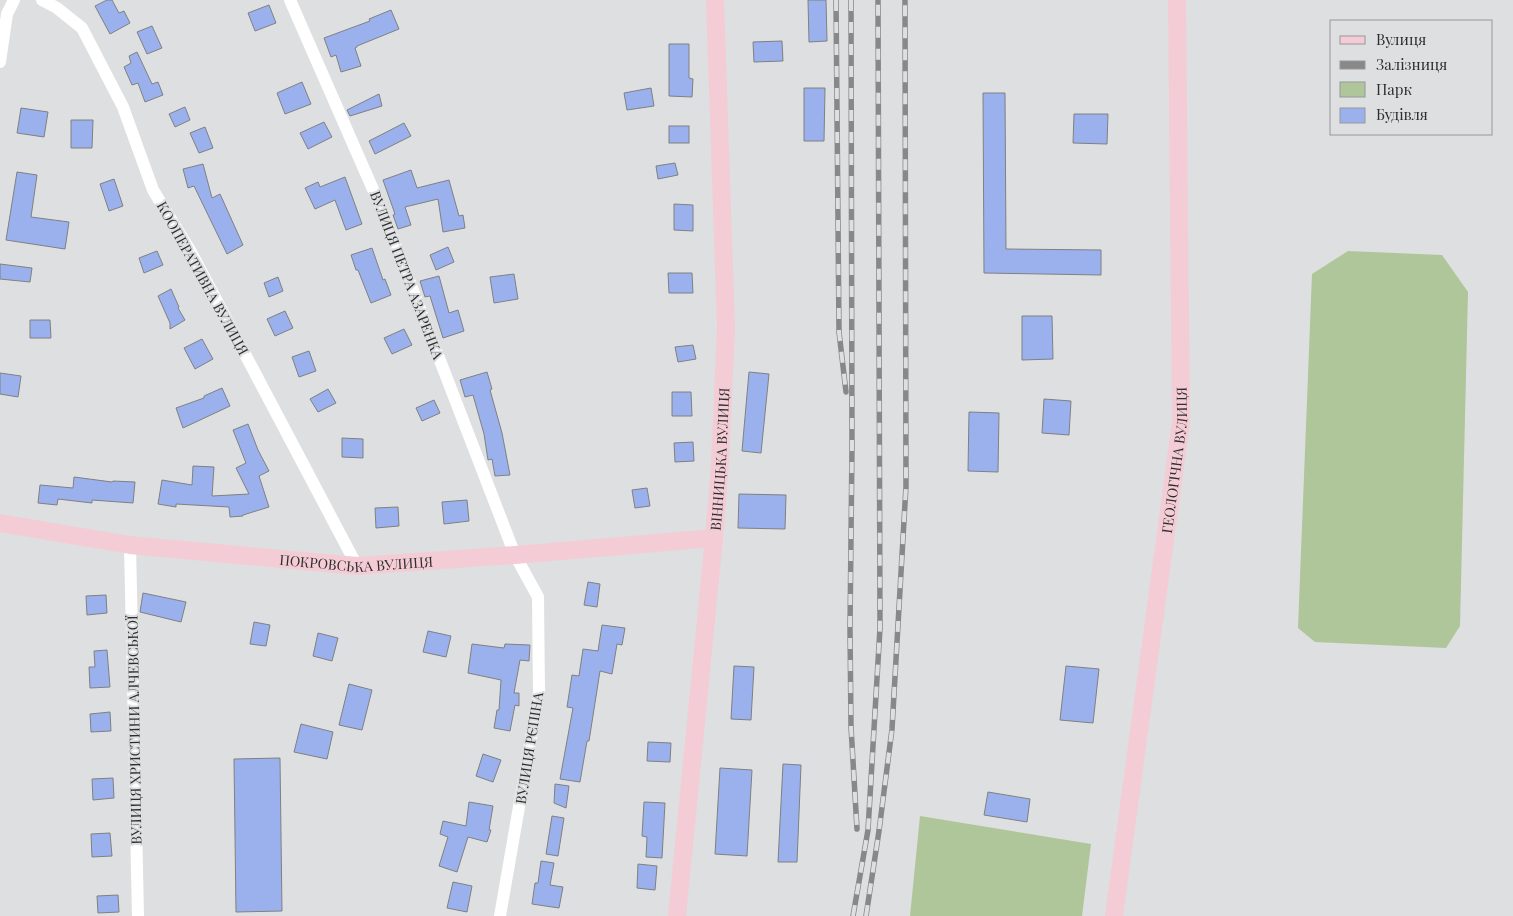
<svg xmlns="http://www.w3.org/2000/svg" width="1513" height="916" font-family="'Playfair Display',serif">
	<rect width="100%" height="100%" fill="#dedfe0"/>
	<g fill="#afc69a">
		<path d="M1348,251L1442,255L1468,292L1460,626L1446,648L1315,642L1298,628L1312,274Z"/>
		<path d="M920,816L1091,844L1082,916H910Z"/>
	</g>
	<g fill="#9ab1ed" stroke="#808081">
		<path d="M107,0H112L119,13L124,11L130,23L110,34L95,6Z"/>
		<path d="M808,0H826L827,41L809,42Z"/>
		<path d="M269,5L276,23L255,31L248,13Z"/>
		<path d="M391,10L399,29L357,46V47L355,48L361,66L341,72L336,55L331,57L324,38L370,21L369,19Z"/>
		<path d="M152,26L162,48L147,54L137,32Z"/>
		<path d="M782,41L783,61L754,62L753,42Z"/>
		<path d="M669,44H689V78L693,79L692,97L669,96Z"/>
		<path d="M137,52L152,84L158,82L163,95L145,102L138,83L132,85L124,67L131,63L129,56Z"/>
		<path d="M302,82L311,104L285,114L277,93Z"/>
		<path d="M651,88L654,106L627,110L624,93Z"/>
		<path d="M804,88H825L824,141H804Z"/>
		<path d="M983,93H1005L1006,249L1101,250V275L984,273Z"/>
		<path d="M379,94L382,106L350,116L347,110Z"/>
		<path d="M185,107L190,120L175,127L169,114Z"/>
		<path d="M21,108L48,112L44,137L17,133Z"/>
		<path d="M1074,114H1108L1107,144L1073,143Z"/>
		<path d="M71,120H93L92,148H71Z"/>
		<path d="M324,122L332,137L308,149L300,133Z"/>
		<path d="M404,123L411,136L375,154L369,141Z"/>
		<rect x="669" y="126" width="20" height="17"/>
		<path d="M205,127L213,148L199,153L190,133Z"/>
		<path d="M675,163L678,175L658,179L656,166Z"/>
		<path d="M203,164L212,198L220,194L243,245L227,254L194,186L188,188L183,169Z"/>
		<path d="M411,170L417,188L449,180L459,216L463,215L465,228L443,232L438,199L405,207L411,225L398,229L393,215L395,214L383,180Z"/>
		<path d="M17,172L37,175L31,217L69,222L65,249L6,240Z"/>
		<path d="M345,177L362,224L346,230L335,200L315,209L305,188L318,182L320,187Z"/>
		<path d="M114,179L123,206L109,211L100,184Z"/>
		<path d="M674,204L693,205V231L674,230Z"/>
		<path d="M448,247L454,262L436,270L430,255Z"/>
		<path d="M372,248L383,280L385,279L391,295L371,303L358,270H356L351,255Z"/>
		<path d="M157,251L163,265L144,273L139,258Z"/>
		<path d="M0,264L32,268L30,282L0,279Z"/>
		<path d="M668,273H692L693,293H669Z"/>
		<path d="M514,274L518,299L494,303L490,277Z"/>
		<path d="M439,276L449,313L458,310L464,331L443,338L430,296L425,297L420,281Z"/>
		<path d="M278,277L283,291L269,297L264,283Z"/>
		<path d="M171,289L179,307L178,308L185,320L170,329V323L158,296Z"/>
		<path d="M285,311L293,328L275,336L267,319Z"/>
		<path d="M1022,316H1052L1053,359L1022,360Z"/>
		<path d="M30,320H50L51,338H30Z"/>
		<path d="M404,329L412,345L392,354L384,338Z"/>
		<path d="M202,339L213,359L195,369L184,348Z"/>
		<path d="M693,345L696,359L678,362L675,347Z"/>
		<path d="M309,351L316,371L299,377L292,357Z"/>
		<path d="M487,372L492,389L490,390L502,433L510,475L495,476L492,459L488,460L484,434L473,395L465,397L460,380Z"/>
		<path d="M749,372L769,374L761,453L742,451Z"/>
		<path d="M0,373L21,376L18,397L0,394Z"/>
		<path d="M222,388L230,406L183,428L176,408L204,398V396Z"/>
		<path d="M328,389L336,403L318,412L310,399Z"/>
		<path d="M672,392H691L692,416H672Z"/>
		<path d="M1044,399L1071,401L1069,435L1042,433Z"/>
		<path d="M434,400L440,413L422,421L416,408Z"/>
		<path d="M969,412L999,413L998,472L968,471Z"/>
		<path d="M248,424L258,450L269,471L259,476L269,507L243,515V516L230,517L229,507L176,504V507L158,504L162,480L192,485L193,466L214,467L212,496L249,494L236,468L246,463L233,430Z"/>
		<path d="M342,438L363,439V458L342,457Z"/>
		<path d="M693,442L694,461L675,462L674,443Z"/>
		<path d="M74,477L112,482L113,481L135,482L133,503L92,500V503L58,499L57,505L38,503L40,485L73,488Z"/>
		<path d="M647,488L650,506L635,508L632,490Z"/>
		<path d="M739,494L786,495L785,529L738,528Z"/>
		<path d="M467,500L469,521L444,524L442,502Z"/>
		<path d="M398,507L399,526L376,528L375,508Z"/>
		<path d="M588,582L600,584L597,607L584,605Z"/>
		<path d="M143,593L186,602L181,622L140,612Z"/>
		<path d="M106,595L107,613L87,615L86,596Z"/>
		<path d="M254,622L270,625L266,646L250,644Z"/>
		<path d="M602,625L625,628L622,645L617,644L612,674L600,671L589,741H587L580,782L560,779L573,708L567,707L572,675L579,676L583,649L598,651Z"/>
		<path d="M428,631L451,636L446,657L423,652Z"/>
		<path d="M318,633L338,638L332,661L313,656Z"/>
		<path d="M472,644L504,648L505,644L530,645L529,661L520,660L514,693H519V706L515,705L510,731L494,728L497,710H499L501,680L468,673Z"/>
		<path d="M107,650L110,687L90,688L89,667H95L94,651Z"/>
		<path d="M734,666L754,667L751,720L731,719Z"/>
		<path d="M1066,666L1099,669L1093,723L1060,720Z"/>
		<path d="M349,684L372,690L362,730L339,725Z"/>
		<path d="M110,712L111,731L91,732L90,714Z"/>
		<path d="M301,724L333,732L327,759L294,752Z"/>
		<path d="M648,742L671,743L670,762L647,761Z"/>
		<path d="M483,754L501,760L493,782L476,776Z"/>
		<path d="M280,758L282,911L236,912L234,759Z"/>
		<path d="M783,764L801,765L797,862H778Z"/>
		<path d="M720,768L752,770L747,856L715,854Z"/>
		<path d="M113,778L114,798L93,800L92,779Z"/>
		<path d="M555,784L569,786L566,808L554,803Z"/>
		<path d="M988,792L1030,799L1027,822L984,815Z"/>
		<path d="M469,802L493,806L489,830H491L487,842L468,837L457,872L439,866L448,837L440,834L443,821L466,826Z"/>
		<path d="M644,802L665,803L662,858L646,857L647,837L642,836Z"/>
		<path d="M552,816L564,818L558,856L546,854Z"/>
		<path d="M110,833L112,856L92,857L91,834Z"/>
		<path d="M541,861L554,863L550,885L563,887L559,908L532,904L535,883H538Z"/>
		<path d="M638,864L657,866L655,890L637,888Z"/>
		<path d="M453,882L472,886L467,912L447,908Z"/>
		<path d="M118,895L119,912L98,913L97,896Z"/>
	</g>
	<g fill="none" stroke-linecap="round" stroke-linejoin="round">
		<g stroke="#fff" stroke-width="12">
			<path d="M42,0L57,8L82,28L123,107L153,190L191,252L357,566"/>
			<path d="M290,0L382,210L515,555L538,597L539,692L500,916"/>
			<path d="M0,62L7,14L14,0"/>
			<path d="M130,545L138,916"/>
		</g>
		<g stroke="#f4ccd6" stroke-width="18">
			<path id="s1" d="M0,523L130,545L357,566L515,555L714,538"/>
			<path id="s2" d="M677,916L714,538L720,463L726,328L715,0"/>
			<path id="s3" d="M1114,916L1181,422L1177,0"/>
		</g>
		<defs>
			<g id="rail">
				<path d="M836,0L839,332L846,392"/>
				<path d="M851,0L852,446L850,629L851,727L857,829"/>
				<path d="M853,916L868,830L880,628L878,0"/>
				<path d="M866,916L879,831L892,729L906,486L905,0"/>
			</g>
		</defs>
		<use href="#rail" stroke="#888889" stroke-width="5.5"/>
		<use href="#rail" stroke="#dedfe0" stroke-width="4" stroke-dasharray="11" stroke-linecap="butt"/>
	</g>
	<g text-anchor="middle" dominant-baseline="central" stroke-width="4" stroke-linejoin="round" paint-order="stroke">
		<g font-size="14" fill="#2e2e2e" stroke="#dedfe0">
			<text transform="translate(407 275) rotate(69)">ВУЛИЦЯ ПЕТРА АЗАРЕНКА</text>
			<text transform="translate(203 278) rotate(61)">КООПЕРАТИВНА ВУЛИЦЯ</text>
			<text stroke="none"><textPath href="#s2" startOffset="459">ВІННИЦЬКА ВУЛИЦЯ</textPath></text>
			<text stroke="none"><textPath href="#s3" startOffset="460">ГЕОЛОГІЧНА ВУЛИЦЯ</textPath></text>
			<text stroke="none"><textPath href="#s1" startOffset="359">ПОКРОВСЬКА ВУЛИЦЯ</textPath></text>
			<text transform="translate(134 730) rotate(-91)">ВУЛИЦЯ ХРИСТИНИ АЛЧЕВСЬКОЇ</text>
			<text transform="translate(529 748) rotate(-81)">ВУЛИЦЯ РЄПІНА</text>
		</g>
	</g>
	<rect x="1330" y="20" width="162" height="115" fill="#dedfe0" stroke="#989899"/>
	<rect x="1340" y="36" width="25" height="8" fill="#f4ccd6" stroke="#989899"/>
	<text x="1376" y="45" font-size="15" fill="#2e2e2e">Вулиця</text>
	<rect x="1340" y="61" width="25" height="8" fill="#888889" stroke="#989899"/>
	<text x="1376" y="70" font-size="15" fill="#2e2e2e">Залізниця</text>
	<rect x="1340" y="82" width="25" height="15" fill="#afc69a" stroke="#989899"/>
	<text x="1376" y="95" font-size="15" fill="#2e2e2e">Парк</text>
	<rect x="1340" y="108" width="25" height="15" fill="#9ab1ed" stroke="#989899"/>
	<text x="1376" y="120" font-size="15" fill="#2e2e2e">Будівля</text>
</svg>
